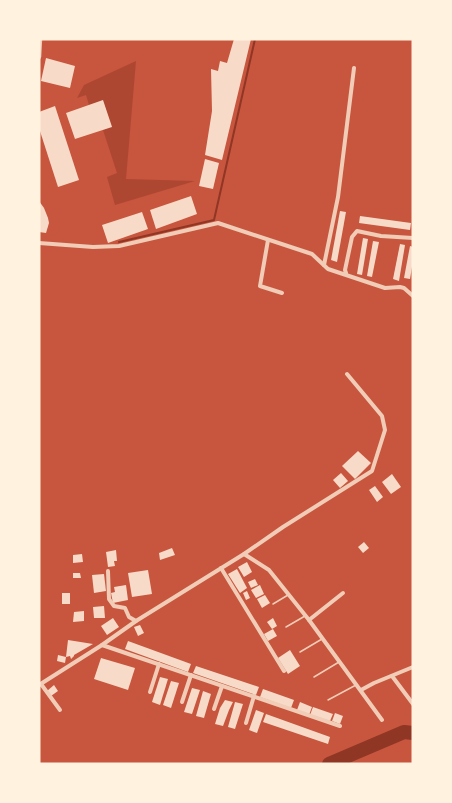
<svg xmlns="http://www.w3.org/2000/svg" width="452" height="803" font-family="'Golos Text',sans-serif">
	<rect width="100%" height="100%" fill="#c8553d"/>
	<path fill="#ae4732" d="M136,61L126,179L195,181L115,205L107,177L117,173L103,130L112,126L103,101L89,105L86,95L77,98L84,85Z"/>
	<g fill="none" stroke-linecap="round" stroke-linejoin="round">
		<path stroke="#8f3625" stroke-width="2" d="M119,242L214,220L255,39"/>
		<path stroke="#8f3625" stroke-width="14" d="M329,764L404,732L413,733"/>
	</g>
	<g fill="#f7dbc8">
		<path d="M234,39H251L222,160L205,155L212,111L211,69L218,71L220,61L227,63Z"/>
		<path d="M46,58L75,66L70,88L41,81Z"/>
		<path d="M103,100L112,127L75,139L66,113Z"/>
		<path d="M55,106L79,180L58,187L39,128V112Z"/>
		<path d="M205,159L219,163L213,189L199,186Z"/>
		<path d="M191,196L197,214L156,229L150,210Z"/>
		<path d="M39,201L44,208L48,218L49,223L46,233L39,232Z"/>
		<path d="M340,211L346,212L337,262L331,260Z"/>
		<path d="M142,212L148,229L108,243L102,225Z"/>
		<path d="M360,216L411,223L410,230L359,223Z"/>
		<path d="M363,238L368,239L362,275L357,274Z"/>
		<path d="M373,241L379,242L372,277L367,276Z"/>
		<path d="M400,244L405,245L399,281L393,279Z"/>
		<path d="M410,246L413,247V261L410,279L404,278Z"/>
		<path d="M358,451L371,463L355,479L342,466Z"/>
		<path d="M341,473L348,481L340,488L333,480Z"/>
		<path d="M392,474L401,487L391,494L382,482Z"/>
		<path d="M375,486L383,497L377,502L369,490Z"/>
		<path d="M364,542L369,548L363,553L358,547Z"/>
		<path d="M172,548L175,555L160,560L159,553Z"/>
		<path d="M116,550L117,561H114L115,566L108,567L106,552Z"/>
		<path d="M82,554L83,562L73,563V555Z"/>
		<path d="M247,562L252,572L244,577L238,567Z"/>
		<path d="M237,569L247,588L240,593L228,574Z"/>
		<path d="M148,570L152,594L132,597L128,573Z"/>
		<path d="M73,573H80L81,578H73Z"/>
		<path d="M104,574L106,591L94,593L92,575Z"/>
		<path d="M255,579L258,585L251,588L248,582Z"/>
		<path d="M126,585L128,600L113,603L111,593L115,592L114,587Z"/>
		<path d="M260,585L264,594L256,598L251,590Z"/>
		<path d="M247,591L250,598L246,600L243,593Z"/>
		<rect x="62" y="593" width="8" height="11"/>
		<path d="M265,595L270,603L262,608L257,599Z"/>
		<path d="M104,606L105,618H94L93,607Z"/>
		<path d="M84,611V621L73,622L74,612Z"/>
		<path d="M113,618L119,627L107,635L101,626Z"/>
		<path d="M273,618L277,626L272,629L267,622Z"/>
		<path d="M140,625L144,633L138,636L134,627Z"/>
		<path d="M273,629L277,636L268,641L264,634Z"/>
		<path d="M68,640L93,644L74,655V656L71,659L70,656L66,657L65,663L57,661L58,655L66,657Z"/>
		<path d="M128,641L191,664L188,672L125,649Z"/>
		<path d="M290,650L300,666L288,674L278,658Z"/>
		<path d="M101,658L135,668L128,690L94,679Z"/>
		<path d="M196,666L259,687L256,695L193,673Z"/>
		<path d="M160,677L168,679L160,705L152,702Z"/>
		<path d="M171,681L179,683L171,708L163,705Z"/>
		<path d="M54,685L58,691L51,696L47,691Z"/>
		<path d="M192,688L200,690L192,714L184,712Z"/>
		<path d="M263,689L294,700L291,708L260,697Z"/>
		<path d="M203,691L211,694L204,718L196,716Z"/>
		<path d="M225,700L233,702L229,710L223,726L215,724L220,708Z"/>
		<path d="M235,702L243,704L235,729L228,727Z"/>
		<path d="M300,702L312,707L309,715L297,710Z"/>
		<path d="M313,707L333,714L330,721L310,715Z"/>
		<path d="M256,710L264,713L257,733L249,730Z"/>
		<path d="M335,713L343,716L340,724L332,721Z"/>
		<path d="M266,714L330,737L328,744L263,722Z"/>
	</g>
	<g fill="none" stroke-linecap="round" stroke-linejoin="round">
		<g stroke="#f1ccb7" stroke-width="1.5">
			<path d="M273,604L288,595"/>
			<path d="M286,627L305,616"/>
			<path d="M300,652L322,639"/>
			<path d="M314,677L339,662"/>
			<path d="M328,700L356,685"/>
		</g>
		<g stroke="#f1ccb7" stroke-width="4">
			<path d="M268,240L260,286L282,293"/>
			<path d="M39,243L93,247L119,246L218,223L312,254L328,269L385,288L400,287L404,288L413,296"/>
			<path d="M324,265L338,197L354,68"/>
			<path d="M346,273L345,270L352,237L357,231L381,236L413,238"/>
			<path d="M244,554L269,570L309,620L382,720"/>
			<path d="M221,568L284,671"/>
			<path d="M108,571L109,599L114,606L125,608L129,617L136,621"/>
			<path d="M309,620L343,593"/>
			<path d="M102,645L340,726"/>
			<path d="M392,676L413,704"/>
			<path d="M41,684L60,710"/>
			<path d="M39,685L102,645L136,621L244,554L283,527L372,471L385,430L382,416L347,374"/>
			<path d="M361,690L374,683L413,667"/>
			<path d="M150,692L159,664"/>
			<path d="M182,702L191,675"/>
			<path d="M214,709L222,686"/>
			<path d="M246,723L254,696"/>
		</g>
		<path stroke="#f1ccb7" stroke-width="4.5" d="M39,57L40,39"/>
	</g>
	<rect width="452" height="803" fill="none" stroke="#fff3e0" stroke-width="81"/>
</svg>
